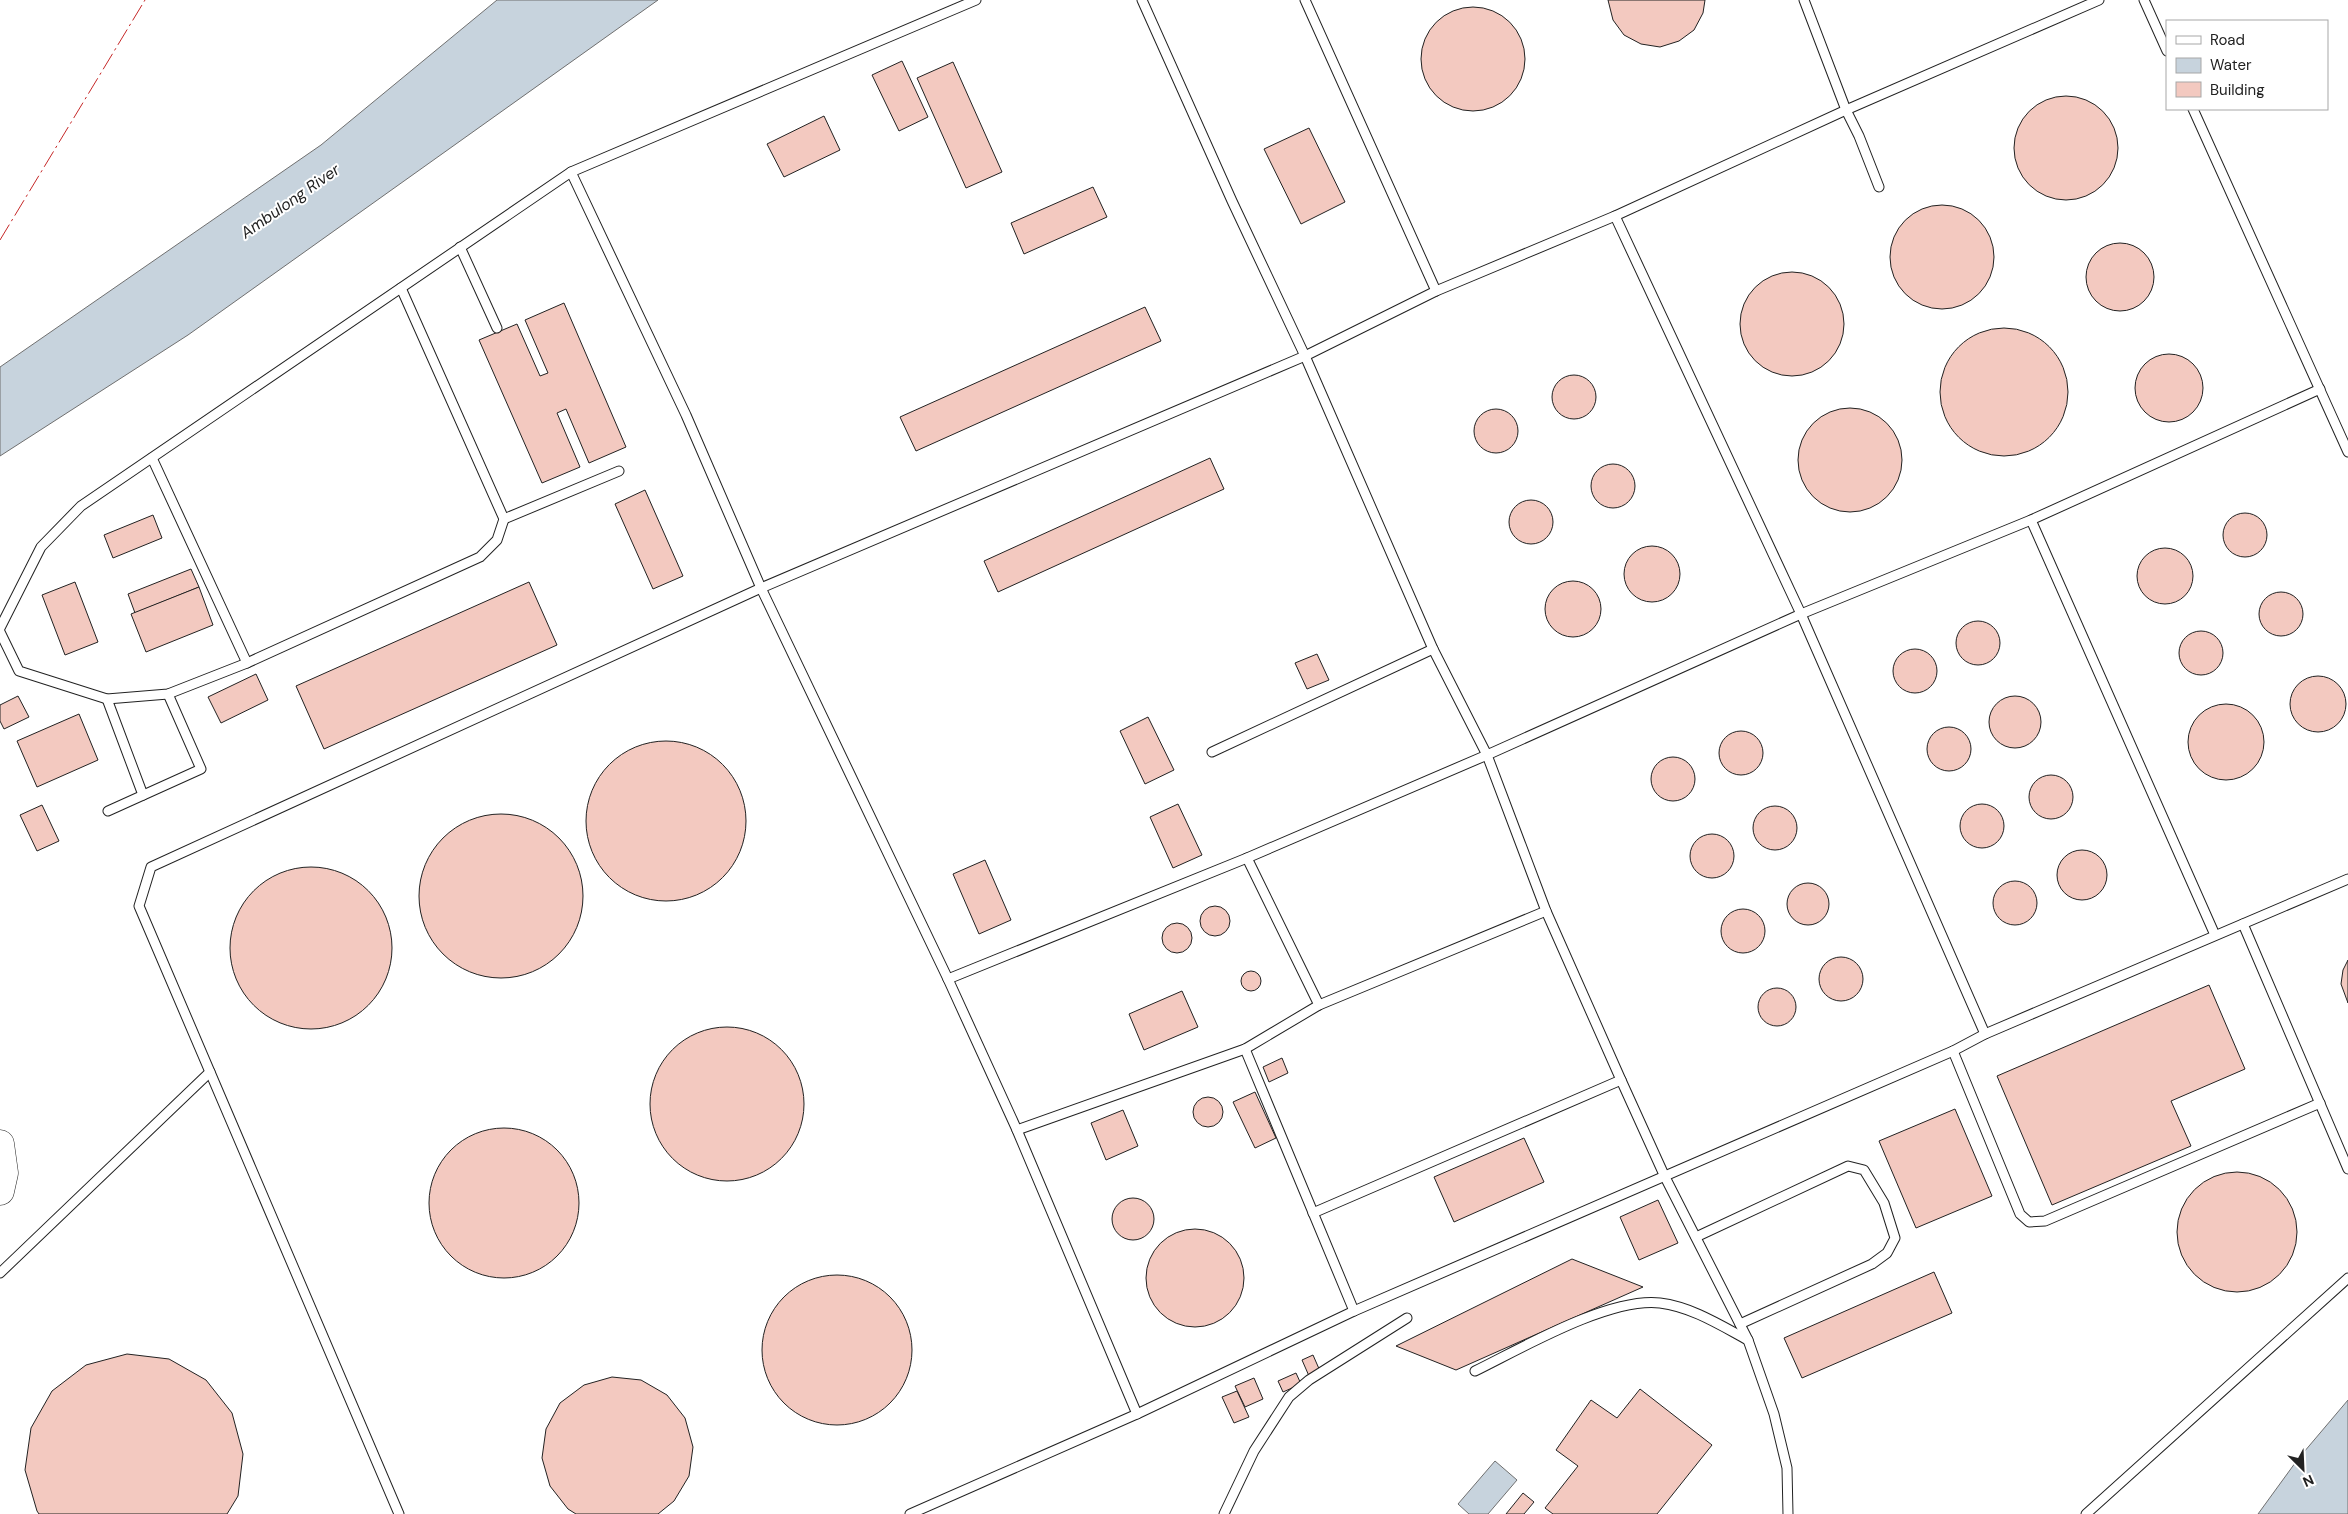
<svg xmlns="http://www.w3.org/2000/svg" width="2348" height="1514" font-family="'DM Sans',sans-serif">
	<rect width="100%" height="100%" fill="#fff"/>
	<g fill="#c7d3dd" stroke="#6f6f6f">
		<path d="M497,0H658L188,335L0,456V367L321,145Z"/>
		<path d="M2348,1400V1514H2258L2298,1459Z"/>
		<path d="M1495,1461L1517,1480L1488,1514H1469L1458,1504Z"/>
	</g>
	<g fill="#f3c9c0" stroke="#222">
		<path d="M1608,0H1705L1703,13L1694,30L1679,41L1660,47L1641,44L1624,35L1613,20Z"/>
		<circle cx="1473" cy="59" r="52"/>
		<path d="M902,61L928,117L899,131L872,75Z"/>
		<path d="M953,62L1002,172L966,188L917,78Z"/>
		<circle cx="2066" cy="148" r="52"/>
		<path d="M824,116L840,150L784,177L767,144Z"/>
		<path d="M1309,128L1345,202L1301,224L1264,149Z"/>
		<path d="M1093,187L1107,217L1024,254L1011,223Z"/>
		<circle cx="1942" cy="257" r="52"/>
		<circle cx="2120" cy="277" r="34"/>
		<circle cx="1792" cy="324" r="52"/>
		<path d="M564,303L626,447L589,463L566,409L557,413L580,467L542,483L479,340L517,324L540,376L548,373L525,320Z"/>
		<path d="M1145,307L1161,341L916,451L900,417Z"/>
		<circle cx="2004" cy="392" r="64"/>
		<circle cx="2169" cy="388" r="34"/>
		<circle cx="1574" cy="397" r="22"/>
		<circle cx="1850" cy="460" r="52"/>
		<circle cx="1496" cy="431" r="22"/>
		<path d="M1210,458L1224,489L998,592L984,561Z"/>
		<circle cx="1613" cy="486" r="22"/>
		<path d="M645,490L683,576L653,589L615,504Z"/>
		<circle cx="1531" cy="522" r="22"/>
		<circle cx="2245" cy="535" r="22"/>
		<path d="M153,515L162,538L113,558L104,535Z"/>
		<circle cx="1652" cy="574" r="28"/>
		<circle cx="2165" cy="576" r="28"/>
		<path d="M191,569L199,587L135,613L128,594Z"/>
		<circle cx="1573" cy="609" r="28"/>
		<path d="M75,582L98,642L65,655L42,595Z"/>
		<path d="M529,582L557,645L324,749L296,686Z"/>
		<path d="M199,587L213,625L146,652L131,614Z"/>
		<circle cx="2281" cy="614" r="22"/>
		<circle cx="1978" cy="643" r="22"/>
		<circle cx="2201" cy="653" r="22"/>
		<circle cx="1915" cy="671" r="22"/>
		<path d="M1317,654L1329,680L1307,689L1295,663Z"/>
		<path d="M256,674L268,700L221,723L208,697Z"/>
		<circle cx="2318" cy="704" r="28"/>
		<circle cx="2015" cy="722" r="26"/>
		<path d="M18,696L29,717L4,729L0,721V705Z"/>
		<circle cx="2226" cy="742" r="38"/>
		<path d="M79,714L98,760L37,787L17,741Z"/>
		<path d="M1148,717L1174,770L1145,784L1120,731Z"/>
		<circle cx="1949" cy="749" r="22"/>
		<circle cx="1741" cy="753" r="22"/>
		<circle cx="666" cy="821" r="80"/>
		<circle cx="1673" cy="779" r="22"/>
		<circle cx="2051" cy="797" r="22"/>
		<circle cx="1982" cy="826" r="22"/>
		<path d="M1178,804L1202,855L1173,868L1150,817Z"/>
		<path d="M42,805L59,841L37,851L20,815Z"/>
		<circle cx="1775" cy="828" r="22"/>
		<circle cx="501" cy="896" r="82"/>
		<circle cx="1712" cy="856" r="22"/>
		<circle cx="2082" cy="875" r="25"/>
		<path d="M985,860L1011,920L979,934L953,874Z"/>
		<circle cx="311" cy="948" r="81"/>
		<circle cx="2015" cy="903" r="22"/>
		<circle cx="1808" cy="904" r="21"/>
		<circle cx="1215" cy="921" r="15"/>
		<circle cx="1743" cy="931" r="22"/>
		<circle cx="1177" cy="938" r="15"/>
		<circle cx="1841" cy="979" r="22"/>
		<path d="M2348,960V1003L2341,984L2343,970Z"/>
		<circle cx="1251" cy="981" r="10"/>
		<path d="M2209,985L2245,1069L2171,1101L2191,1146L2052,1205L1997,1076Z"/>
		<circle cx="1777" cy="1007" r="19"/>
		<path d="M1182,991L1198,1027L1144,1050L1129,1014Z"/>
		<circle cx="727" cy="1104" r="77"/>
		<path d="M1282,1058L1288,1073L1269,1082L1263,1067Z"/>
		<path d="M1255,1092L1276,1138L1255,1148L1233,1102Z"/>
		<circle cx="1208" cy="1112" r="15"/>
		<path d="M1955,1109L1992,1196L1916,1228L1879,1141Z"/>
		<path d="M1123,1110L1138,1146L1106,1160L1091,1123Z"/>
		<circle cx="504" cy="1203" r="75"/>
		<path d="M1524,1138L1544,1182L1454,1222L1434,1177Z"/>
		<circle cx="2237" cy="1232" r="60"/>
		<circle cx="1133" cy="1219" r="21"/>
		<path d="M1658,1200L1678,1243L1639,1260L1620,1217Z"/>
		<circle cx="1195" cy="1278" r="49"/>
		<path d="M1572,1259L1643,1287L1456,1370L1396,1346Z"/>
		<path d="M1934,1272L1952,1313L1802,1378L1784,1338Z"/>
		<circle cx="837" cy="1350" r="75"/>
		<path d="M127,1354L169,1359L206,1380L232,1413L243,1454L238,1496L227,1514H39L37,1511L25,1470L31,1428L52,1391L86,1365Z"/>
		<path d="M1313,1355L1320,1371L1309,1376L1302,1360Z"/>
		<path d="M1296,1373L1301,1384L1283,1392L1278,1381Z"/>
		<path d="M612,1377L641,1380L667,1395L685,1418L693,1447L689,1476L674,1501L658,1514H576L568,1509L550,1486L542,1458L546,1429L560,1403L584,1385Z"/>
		<path d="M1254,1378L1263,1399L1245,1407L1235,1386Z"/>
		<path d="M1640,1389L1712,1445L1657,1514H1553L1545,1508L1578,1466L1556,1450L1591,1400L1617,1418Z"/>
		<path d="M1237,1391L1249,1417L1234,1423L1222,1397Z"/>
		<path d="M1523,1493L1534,1502L1524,1514H1506Z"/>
	</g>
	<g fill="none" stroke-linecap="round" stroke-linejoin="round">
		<defs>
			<g id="lane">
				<path d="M976,0L571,172L686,415L761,588L948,979L1017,1130L1137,1414"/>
				<path d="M1142,0L1232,201L1305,356L1433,649L1487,755L1546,911L1621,1080L1665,1177L1748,1340L1774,1414L1787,1468L1788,1514"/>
				<path d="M1305,0L1436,291"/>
				<path d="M1804,0L1846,110L1859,136L1879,187"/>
				<path d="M2144,0L2167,51"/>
				<path d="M2193,109L2348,452"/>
				<path d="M1615,216L1801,614L1985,1034"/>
				<path d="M460,247L497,328"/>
				<path d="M152,458L247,663"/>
				<path d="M504,519L619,471"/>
				<path d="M2031,520L2215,935"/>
				<path d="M0,628L41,547L81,506L571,172"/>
				<path d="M0,632L19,671L107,699L168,694L247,663L480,557L497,540L504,519L401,288"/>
				<path d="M107,699L143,795"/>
				<path d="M1212,752L1433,649"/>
				<path d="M108,811L201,769L168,694"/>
				<path d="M1247,858L1319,1005"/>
				<path d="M2243,924L2348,1169"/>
				<path d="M948,979L1247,858L1487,755L1801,614L2031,520L2320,389"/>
				<path d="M1245,1049L1354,1311"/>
				<path d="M1953,1051L2020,1214L2029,1222L2045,1221L2320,1103"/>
				<path d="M1017,1130L1245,1049L1319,1005L1546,911"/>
				<path d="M1313,1213L1621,1080"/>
				<path d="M1696,1237L1848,1166L1864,1170L1884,1203L1895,1238L1887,1253L1872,1264L1740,1324"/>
				<path d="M0,1273L210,1072"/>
				<path d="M1475,1371C1522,1348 1609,1297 1660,1303C1692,1307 1720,1325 1748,1340"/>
				<path d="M399,1514L139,906L151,867L761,588L1305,356L1436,291L1615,216L1846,110L2099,0"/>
				<path d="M910,1514L1137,1414L1354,1311L1953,1051L1985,1034L2348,879"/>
				<path d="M1224,1514L1254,1451L1289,1397L1309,1380L1407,1318"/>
				<path d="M2086,1514L2348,1278"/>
			</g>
			<path id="primary" d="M0,1144L4,1173L0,1191"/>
		</defs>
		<use href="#lane" stroke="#222" stroke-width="11"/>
		<use href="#primary" stroke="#222" stroke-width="29"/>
		<use href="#lane" stroke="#fff" stroke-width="9"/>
		<use href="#primary" stroke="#fff" stroke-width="28"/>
		<path stroke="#c62828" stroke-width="1" stroke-dasharray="18 4 2.5 4" stroke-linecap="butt" d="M0,240L145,0"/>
	</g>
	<g text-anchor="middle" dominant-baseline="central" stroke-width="4" stroke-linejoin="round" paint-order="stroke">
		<g font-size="16" font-style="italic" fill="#222" stroke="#fff">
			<text transform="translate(290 201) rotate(-35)">Ambulong River</text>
		</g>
	</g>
	<rect x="2166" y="20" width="162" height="90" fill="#ffffff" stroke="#a7a7a7"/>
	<rect x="2176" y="36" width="25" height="8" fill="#ffffff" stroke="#a7a7a7"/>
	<text x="2210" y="45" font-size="15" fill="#222222">Road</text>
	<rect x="2176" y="58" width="25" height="15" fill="#c7d3dd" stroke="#a7a7a7"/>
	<text x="2210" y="70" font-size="15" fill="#222222">Water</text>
	<rect x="2176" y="82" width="25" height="15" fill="#f3c9c0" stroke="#a7a7a7"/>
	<text x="2210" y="95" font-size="15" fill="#222222">Building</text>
	<g transform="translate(2303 1469) rotate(156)" stroke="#ffffff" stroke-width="4" paint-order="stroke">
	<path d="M0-4L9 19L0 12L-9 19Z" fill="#222222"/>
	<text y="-8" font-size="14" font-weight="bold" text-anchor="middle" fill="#222222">N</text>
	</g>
</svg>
